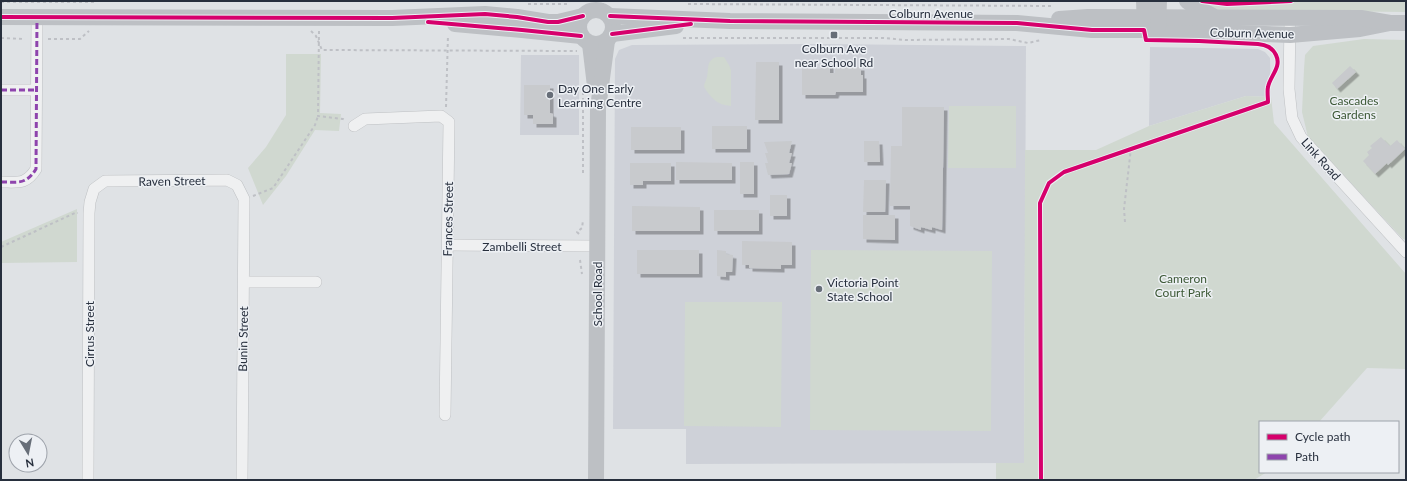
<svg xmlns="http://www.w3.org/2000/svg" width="1407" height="481" font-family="Lato,sans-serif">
	<defs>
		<filter id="shadow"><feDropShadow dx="3.5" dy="3.5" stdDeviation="0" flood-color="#0004"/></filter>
	</defs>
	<rect width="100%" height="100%" fill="#dfe2e5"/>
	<g fill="#ced1d8">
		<path d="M819,44L1026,46L1024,463L686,464V429H613L615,59L619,50L632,45Z"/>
		<path d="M1150,47L1258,49L1265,52L1270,58L1271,97L1246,96L1149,126Z"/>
		<path d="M521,55H579V135H520Z"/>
	</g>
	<g fill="#d0d8d0">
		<path d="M1206,1H1406V12L1214,10Z"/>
		<path d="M1364,39L1406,40V240L1403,239L1308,137L1302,112L1304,69L1305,55L1313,46Z"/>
		<path d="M286,54H321L320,113L341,114L339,131L315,130L286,176L263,205L248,168L266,147L286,115Z"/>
		<path d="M717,57H724L729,65L731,70V106C717,105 711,98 704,87C704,83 706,81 707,77C709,68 706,60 717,57Z"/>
		<path d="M1246,96L1271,97L1274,123L1406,274V369L1367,368L1319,422H1260V472H1267L1254,480H996V463H1024L1025,150H1096L1149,126Z"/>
		<path d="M949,106H1016V168H948Z"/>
		<path d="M77,209V262L1,263V242Z"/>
		<path d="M811,250L992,251L991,431L810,430Z"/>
		<path d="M685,302H782L781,427L684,426Z"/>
	</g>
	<g fill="#c8cacd" filter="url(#shadow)">
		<path d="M756,62H779V120H755Z"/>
		<path d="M821,64H830V73H835V67H861V75H863V92H836L835,95H802V69H821Z"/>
		<path d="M1350,66L1356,72L1337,89L1332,83Z"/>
		<path d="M524,85H550V113L553,114V124H533V115H524Z"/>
		<path d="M902,107H944L942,230L932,227V230L921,227V230L910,226V206H890L891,146H902Z"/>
		<rect x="712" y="126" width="35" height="23"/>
		<rect x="631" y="127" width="50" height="23"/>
		<path d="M1381,137L1390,146L1397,140L1405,149L1388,165L1387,163L1375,174L1363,161L1369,155L1367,152L1372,148L1370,146Z"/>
		<path d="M792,141L789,153H792L789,163H792L789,174L768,175L765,163H768L765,153H768L764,142Z"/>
		<path d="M864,141H879L880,162H864Z"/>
		<path d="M676,162L732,163V180H676Z"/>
		<rect x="740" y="162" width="14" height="32"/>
		<path d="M630,163H671V181H643V185H630Z"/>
		<path d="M864,180H886L885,212H863Z"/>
		<rect x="770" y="195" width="17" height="21"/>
		<path d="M632,206L700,207V231H632Z"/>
		<rect x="714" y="210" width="45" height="21"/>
		<path d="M863,215H895V240L863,239Z"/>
		<path d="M742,241L792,242V265H781V269L749,268V265H742Z"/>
		<rect x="637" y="250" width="62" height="24"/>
		<path d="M717,250L726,251V254L733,255L732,272H726V277L717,276Z"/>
	</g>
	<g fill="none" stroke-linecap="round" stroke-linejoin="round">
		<defs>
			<g id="street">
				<path d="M1290,18L1289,89L1292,118L1301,137L1406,252"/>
				<path d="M1,90H36"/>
				<path d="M354,126L365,119L441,116L449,122L445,415"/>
				<path d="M1,182C18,182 26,185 36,169L37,17"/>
				<path d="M448,245L597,246"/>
				<path d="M244,282H316"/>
				<path d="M88,480L89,213L90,202L94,189L105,181L227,180L237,185L244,199L242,480"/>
			</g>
		</defs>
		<use href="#street" stroke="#bec0c3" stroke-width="12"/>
		<g stroke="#bec0c5" stroke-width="2" stroke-dasharray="3 3" stroke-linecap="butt">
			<path d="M1,2H94"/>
			<path d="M1253,3L1291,1"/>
			<path d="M528,4H570"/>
			<path d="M590,4H604"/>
			<path d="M688,4L1054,6"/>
			<path d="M311,31L316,36L322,50L577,51"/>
			<path d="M319,31L318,116L343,119L346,121"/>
			<path d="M1,38L25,39"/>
			<path d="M683,38H883L906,40L1009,39L1028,43L1041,40"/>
			<path d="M48,39H80L89,31"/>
			<path d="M446,107L448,35"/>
			<path d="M583,173V92"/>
			<path d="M253,196L273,188L315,125L318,116"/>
			<path d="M1125,222L1124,209L1131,148"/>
			<path d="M579,234L577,232L582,228L583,220"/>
			<path d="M1,247L75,213H78"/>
			<path d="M580,260L582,274"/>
		</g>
		<use href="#street" stroke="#eff0f1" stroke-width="11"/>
		<g stroke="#bdc0c4" stroke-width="16">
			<path d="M1144,1L1145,27"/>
			<path d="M1187,1L1194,6L1213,16"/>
			<circle cx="596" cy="27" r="17"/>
			<path d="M610,16L730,21L1017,23L1092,30H1158L1290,35L1360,29L1390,23"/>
			<path d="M1,17L392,18L485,14L517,17L548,22H558L583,16"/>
			<path d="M1059,19L1088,17L1361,18L1390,23H1406"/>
			<path d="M455,24L522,30L581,36"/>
			<path d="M1158,27L1159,1"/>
			<path d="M612,34L676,26"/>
			<path d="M590,44L595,86"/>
			<path d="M596,480L598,108L607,41"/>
		</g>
		<g stroke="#8e44ad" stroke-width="3" stroke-dasharray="6 3" stroke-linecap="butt">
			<path d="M1,90H36"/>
			<path d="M1,182C18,182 26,185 36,169L37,17"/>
		</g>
		<defs>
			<g id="cycleway">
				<path d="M1202,1L1227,4L1291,1"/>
				<path d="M610,16L730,21L1017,23L1092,30H1144L1146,40L1199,41L1258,44C1266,45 1272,47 1276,55C1282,67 1270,76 1268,87C1267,91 1268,98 1268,102L1064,172L1049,183L1040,203L1041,480"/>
				<path d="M1,17L392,18L485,14L517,17L548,22H558L583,16"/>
				<path d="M428,22L522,30L581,36"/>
				<path d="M612,34L691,24"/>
			</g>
		</defs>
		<use href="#cycleway" stroke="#edf0f4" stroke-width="6"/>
		<use href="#cycleway" stroke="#d6006c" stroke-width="4"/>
	</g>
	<g fill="#676e78" stroke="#edf0f4" stroke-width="1.5">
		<rect x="830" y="31" width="8" height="8" rx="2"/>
		<circle cx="550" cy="95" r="4"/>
		<circle cx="819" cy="289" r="4"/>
	</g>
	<g text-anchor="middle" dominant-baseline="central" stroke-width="3" stroke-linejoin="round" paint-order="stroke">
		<g font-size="12" fill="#272f3d" stroke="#edf0f4">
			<text x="931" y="13">Colburn Avenue</text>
			<text transform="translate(1252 33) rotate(1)">Colburn Avenue</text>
			<text transform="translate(1321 159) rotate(48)">Link Road</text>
			<text transform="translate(172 181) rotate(-1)">Raven Street</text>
			<text transform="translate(448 219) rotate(-89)">Frances Street</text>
			<text x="522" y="246">Zambelli Street</text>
			<text transform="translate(597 294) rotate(-90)">School Road</text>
			<text transform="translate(89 334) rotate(-90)">Cirrus Street</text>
			<text transform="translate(243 339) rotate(-89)">Bunin Street</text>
		</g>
		<g font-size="12" fill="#272f3d" stroke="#edf0f4" text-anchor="start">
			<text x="834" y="48" text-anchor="middle">Colburn Ave<tspan x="834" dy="14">near School Rd</tspan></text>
			<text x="558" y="88">Day One Early<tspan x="558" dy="14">Learning Centre</tspan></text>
			<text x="827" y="282">Victoria Point<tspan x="827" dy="14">State School</tspan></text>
		</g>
		<g font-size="12" fill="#3c5835" stroke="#edf0f4">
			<text x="1354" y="100">Cascades<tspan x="1354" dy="14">Gardens</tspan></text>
			<text x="1183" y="278">Cameron<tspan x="1183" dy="14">Court Park</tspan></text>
		</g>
	</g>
	<rect width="1407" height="481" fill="none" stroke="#272f3d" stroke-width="4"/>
	<rect x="1259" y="421" width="140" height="52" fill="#edf0f4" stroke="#9ea3ab"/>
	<rect x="1267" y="434" width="20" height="6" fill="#d6006c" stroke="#9ea3ab"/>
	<text x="1295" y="441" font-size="12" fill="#272f3d">Cycle path</text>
	<rect x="1267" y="454" width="20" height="6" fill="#8e44ad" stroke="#9ea3ab"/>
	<text x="1295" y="461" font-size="12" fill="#272f3d">Path</text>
	<g transform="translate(28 453) rotate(170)"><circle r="19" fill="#edf0f4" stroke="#9ea3ab"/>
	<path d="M0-3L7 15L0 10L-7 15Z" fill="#676e78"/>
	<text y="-6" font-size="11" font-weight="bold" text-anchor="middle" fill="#272f3d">N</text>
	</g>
</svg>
